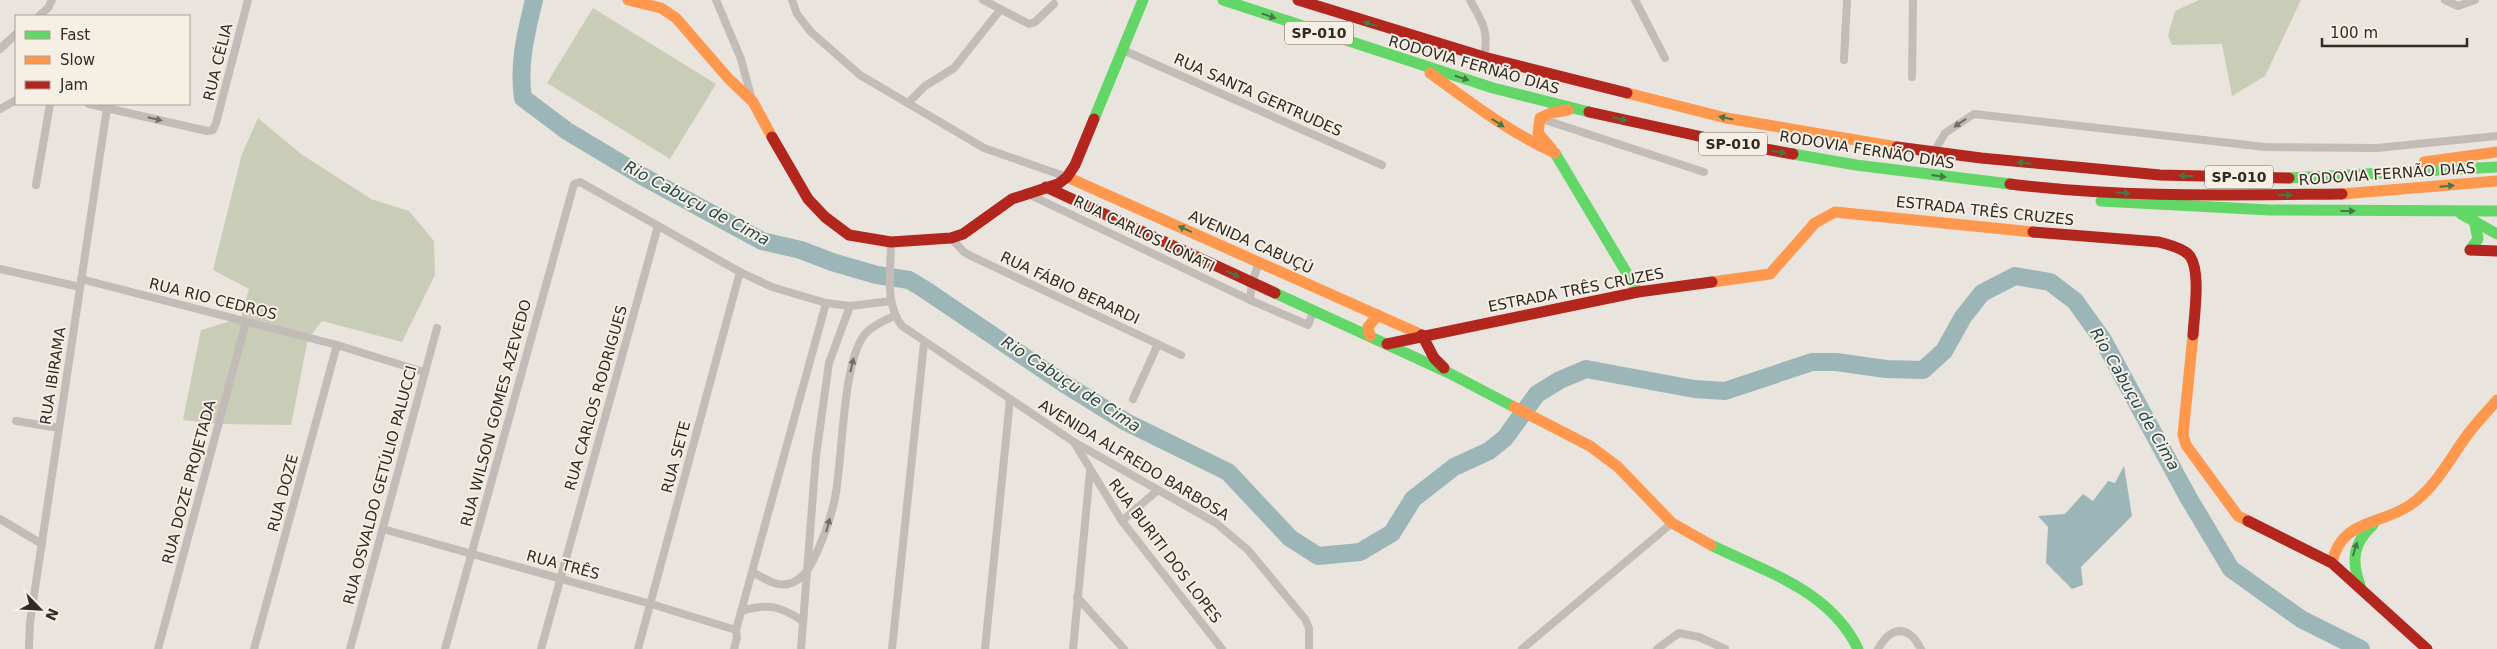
<svg xmlns="http://www.w3.org/2000/svg" width="2497" height="649" font-family="'DejaVu Sans',sans-serif">
	<rect width="100%" height="100%" fill="#e9e4dd"/>
	<g fill="#c9cdb8">
		<path d="M2199,0H2301L2265,76L2232,96L2222,44L2172,45L2168,36L2175,11Z"/>
		<path d="M593,8L716,84L670,159L547,83Z"/>
		<path d="M258,118L301,154L371,199L409,211L434,241L435,275L402,342L322,321L308,339L291,425L220,424L183,420L201,330L241,318L249,289L213,270L242,154Z"/>
	</g>
	<path fill="#9cb6b7" d="M2124,466L2132,516L2081,567L2083,585L2072,589L2046,563L2048,527L2038,516L2065,514L2083,494L2093,501L2108,481L2115,483Z"/>
	<g fill="none" stroke-linecap="round" stroke-linejoin="round">
		<path stroke="#9cb6b7" stroke-width="18" d="M534,0C526,33 518,64 523,98L567,131L642,176L762,241L801,250L832,262L877,275L909,280L924,289L1063,383L1126,422L1228,472L1290,538L1318,556L1360,552L1392,533L1413,499L1454,467L1489,451L1505,438L1537,394L1560,380L1586,369L1694,389L1725,391L1812,362H1836L1886,369L1923,370L1944,351L1963,317L1982,293L2015,276L2050,282L2075,301L2103,340L2188,497L2231,569L2301,619L2361,649"/>
		<g stroke="#c1bcb7" stroke-width="8">
			<path d="M716,0L741,59L752,100"/>
			<path d="M792,0L797,14L811,32L860,75L984,148L1067,177"/>
			<path d="M983,0L1029,24L1035,22L1054,4"/>
			<path d="M1470,0C1483,23 1489,31 1484,57"/>
			<path d="M1635,0L1665,58"/>
			<path d="M2445,0L2458,6L2475,0"/>
			<path d="M39,16L48,8L52,0"/>
			<path d="M0,49L16,34"/>
			<path d="M1123,50L1382,165"/>
			<path d="M1844,60L1847,0"/>
			<path d="M1912,77L1913,0"/>
			<path d="M908,103L925,86L954,68L1000,10"/>
			<path d="M89,104L207,131L213,130L216,123L248,0"/>
			<path d="M0,109L16,100"/>
			<path d="M1542,119L1704,172"/>
			<path d="M1934,152L1945,133L1974,114L2265,147L2377,148L2497,136"/>
			<path d="M36,185L50,104"/>
			<path d="M1026,193L1250,300L1308,325L1314,310"/>
			<path d="M951,238L964,252L973,257L1181,355"/>
			<path d="M891,242C891,270 884,303 902,326L1074,442L1216,523L1248,550L1305,619L1309,628V649"/>
			<path d="M0,269L80,287"/>
			<path d="M81,279L337,345L424,372"/>
			<path d="M1250,300L1252,283L1259,262"/>
			<path d="M1133,399L1158,344"/>
			<path d="M16,421L59,428"/>
			<path d="M1075,444L1122,521L1222,649"/>
			<path d="M0,519L42,544"/>
			<path d="M1122,521L1158,490"/>
			<path d="M383,529L651,604L736,630"/>
			<path d="M752,572C762,577 776,587 788,584C804,580 811,566 817,552C825,534 831,517 835,498C843,458 842,362 865,334C873,325 884,321 894,316"/>
			<path d="M1077,597L1124,649"/>
			<path d="M741,611C768,603 780,606 803,621"/>
			<path d="M29,649L30,622L107,108"/>
			<path d="M158,649L246,322"/>
			<path d="M254,649L337,345"/>
			<path d="M350,649L437,328"/>
			<path d="M445,649L574,184L580,182L740,272L772,287L826,303L850,306L891,301"/>
			<path d="M541,649L658,226"/>
			<path d="M638,649L740,272"/>
			<path d="M734,649L737,638L736,630L826,303"/>
			<path d="M801,649L816,456L829,363L850,306"/>
			<path d="M892,649L924,343"/>
			<path d="M985,649L1010,399"/>
			<path d="M1073,649L1090,471"/>
			<path d="M1522,649L1672,523"/>
			<path d="M1657,649L1679,633L1699,637L1725,649"/>
			<path d="M1878,649C1891,626 1908,624 1921,649"/>
		</g>
		<g stroke="#63d668" stroke-width="11">
			<path d="M1223,0L1493,88L1589,112"/>
			<path d="M1094,119L1143,0"/>
			<path d="M1555,153L1638,292"/>
			<path d="M1793,154L1856,165L2010,184"/>
			<path d="M2289,178L2497,167"/>
			<path d="M2101,201L2270,210L2497,211"/>
			<path d="M2461,214L2497,234"/>
			<path d="M2470,250L2478,239L2474,220"/>
			<path d="M1275,293L1449,373L1514,407"/>
			<path d="M1711,545C1766,572 1830,590 1858,649"/>
			<path d="M2360,585C2351,560 2353,543 2373,525"/>
		</g>
		<g stroke="#ff974d" stroke-width="11">
			<path d="M628,0L661,8L676,18L728,78L753,102L772,137"/>
			<path d="M1430,73C1471,103 1509,132 1555,153"/>
			<path d="M1627,93L1726,118L1897,147"/>
			<path d="M1551,148L1538,133L1540,118L1551,113L1568,110"/>
			<path d="M2424,162L2497,152"/>
			<path d="M1067,177L1422,335"/>
			<path d="M2342,194L2497,181"/>
			<path d="M1712,282L1770,274L1815,223L1835,212L2033,232"/>
			<path d="M2193,335L2183,435L2186,445L2238,516L2248,521"/>
			<path d="M1370,336L1368,327L1378,315"/>
			<path d="M1514,407L1590,446L1618,467L1672,523L1711,545"/>
			<path d="M2332,563C2341,519 2379,526 2410,505C2434,489 2448,462 2465,438C2475,424 2486,413 2497,400"/>
		</g>
		<g stroke="#b3261e" stroke-width="11">
			<path d="M1298,0L1484,57L1627,93"/>
			<path d="M1589,112L1721,141L1793,154"/>
			<path d="M772,137L808,199L825,217L849,235L891,242L951,238L963,234L1012,199L1058,184L1067,177L1075,165L1094,119"/>
			<path d="M1897,147L1981,158L2160,175L2289,178"/>
			<path d="M2010,184C2119,198 2231,195 2342,194"/>
			<path d="M1046,187L1275,293"/>
			<path d="M2033,232L2159,242C2169,245 2180,247 2188,254C2202,267 2194,316 2193,335"/>
			<path d="M2470,250L2497,251"/>
			<path d="M1422,335L1434,358L1444,368"/>
			<path d="M1387,344L1638,292L1712,282"/>
			<path d="M2248,521L2332,563L2427,649"/>
		</g>
	</g>
	<defs><path id="oneway-solid" d="M-6-.8H1V-3.2L6.5 0L1 3.2V.8H-6Z" transform="scale(1.25)"/></defs>
	<g fill="#487744">
		<use href="#oneway-solid" transform="translate(1269 16) rotate(19)"/>
		<use href="#oneway-solid" transform="translate(1370 24) rotate(-164)"/>
		<use href="#oneway-solid" transform="translate(1462 78) rotate(18)"/>
		<use href="#oneway-solid" transform="translate(1726 118) rotate(-168)"/>
		<use href="#oneway-solid" transform="translate(1620 119) rotate(12)"/>
		<use href="#oneway-solid" transform="translate(1498 123) rotate(33)"/>
		<use href="#oneway-solid" transform="translate(1779 152) rotate(10)"/>
		<use href="#oneway-solid" transform="translate(2024 163) rotate(-174)"/>
		<use href="#oneway-solid" transform="translate(1939 176) rotate(8)"/>
		<use href="#oneway-solid" transform="translate(2186 176) rotate(-179)"/>
		<use href="#oneway-solid" transform="translate(2447 186) rotate(-5)"/>
		<use href="#oneway-solid" transform="translate(2123 193) rotate(2)"/>
		<use href="#oneway-solid" transform="translate(2285 195)"/>
		<use href="#oneway-solid" transform="translate(2348 211)"/>
		<use href="#oneway-solid" transform="translate(1185 229) rotate(-156)"/>
		<use href="#oneway-solid" transform="translate(1233 274) rotate(25)"/>
		<use href="#oneway-solid" transform="translate(2355 549) rotate(-73)"/>
	</g>
	<g fill="#726c67">
		<use href="#oneway-solid" transform="translate(155 119) rotate(13)"/>
		<use href="#oneway-solid" transform="translate(1960 123) rotate(146)"/>
		<use href="#oneway-solid" transform="translate(852 365) rotate(-77)"/>
		<use href="#oneway-solid" transform="translate(828 525) rotate(-75)"/>
	</g>
	<g text-anchor="middle" dominant-baseline="central" stroke-width="4" stroke-linejoin="round" paint-order="stroke">
		<g fill="#f6efe4" stroke="#6c655f" stroke-width="1">
			<rect x="1285" y="21.5" width="68" height="23" rx="4"/>
			<rect x="1699" y="132.5" width="68" height="23" rx="4"/>
			<rect x="2205" y="165.5" width="68" height="23" rx="4"/>
		</g>
		<g font-size="14" font-weight="bold" fill="#312a26">
			<text x="1319" y="33">SP-010</text>
			<text x="1733" y="144">SP-010</text>
			<text x="2239" y="177">SP-010</text>
		</g>
		<g font-size="15" fill="#312a26" stroke="#f6efe4">
			<text transform="translate(218 62) rotate(-76)">RUA CÉLIA</text>
			<text transform="translate(1474 65) rotate(16)">RODOVIA FERNÃO DIAS</text>
			<text transform="translate(1258 95) rotate(24)">RUA SANTA GERTRUDES</text>
			<text transform="translate(1867 150) rotate(9)">RODOVIA FERNÃO DIAS</text>
			<text transform="translate(2387 174) rotate(-4)">RODOVIA FERNÃO DIAS</text>
			<text transform="translate(1985 211) rotate(6)">ESTRADA TRÊS CRUZES</text>
			<text transform="translate(1144 234) rotate(26)">RUA CARLOS LONATI</text>
			<text transform="translate(1251 242) rotate(24)">AVENIDA CABUÇÚ</text>
			<text transform="translate(1070 288) rotate(25)">RUA FÁBIO BERARDI</text>
			<text transform="translate(1576 290) rotate(-11)">ESTRADA TRÊS CRUZES</text>
			<text transform="translate(213 299) rotate(14)">RUA RIO CEDROS</text>
			<text transform="translate(53 376) rotate(-81)">RUA IBIRAMA</text>
			<text transform="translate(596 398) rotate(-74)">RUA CARLOS RODRIGUES</text>
			<text transform="translate(496 413) rotate(-75)">RUA WILSON GOMES AZEVEDO</text>
			<text transform="translate(676 457) rotate(-75)">RUA SETE</text>
			<text transform="translate(1134 460) rotate(31)">AVENIDA ALFREDO BARBOSA</text>
			<text transform="translate(189 482) rotate(-75)">RUA DOZE PROJETADA</text>
			<text transform="translate(380 485) rotate(-75)">RUA OSVALDO GETÚLIO PALUCCI</text>
			<text transform="translate(283 493) rotate(-75)">RUA DOZE</text>
			<text transform="translate(1165 551) rotate(53)">RUA BURITI DOS LOPES</text>
			<text transform="translate(563 565) rotate(15)">RUA TRÊS</text>
		</g>
		<g font-size="16" font-style="italic" fill="#20484e" stroke="#f6efe4">
			<text transform="translate(697 203) rotate(28)">Rio Cabuçu de Cima</text>
			<text transform="translate(1071 384) rotate(33)">Rio Cabuçu de Cima</text>
			<text transform="translate(2135 399) rotate(60)">Rio Cabuçu de Cima</text>
		</g>
	</g>
	<rect x="15" y="15" width="175" height="90" fill="#f6efe4" stroke="#a7a098"/>
	<rect x="25" y="31" width="25" height="8" fill="#63d668" stroke="#a7a098"/>
	<text x="60" y="40" font-size="15" fill="#312a26">Fast</text>
	<rect x="25" y="56" width="25" height="8" fill="#ff974d" stroke="#a7a098"/>
	<text x="60" y="65" font-size="15" fill="#312a26">Slow</text>
	<rect x="25" y="81" width="25" height="8" fill="#b3261e" stroke="#a7a098"/>
	<text x="60" y="90" font-size="15" fill="#312a26">Jam</text>
	<g transform="translate(40 609) rotate(114)" stroke="#f6efe4" stroke-width="4" paint-order="stroke">
	<path d="M0-4L9 19L0 12L-9 19Z" fill="#312a26"/>
	<text y="-8" font-size="14" font-weight="bold" text-anchor="middle" fill="#312a26">N</text>
	</g>
	<path d="M2322 38v8h145v-8" fill="none" stroke="#312a26" stroke-width="2.5"/>
	<text x="2330" y="38" font-size="15" fill="#312a26" stroke="#f6efe4" stroke-width="4" paint-order="stroke">100 m</text>
</svg>
